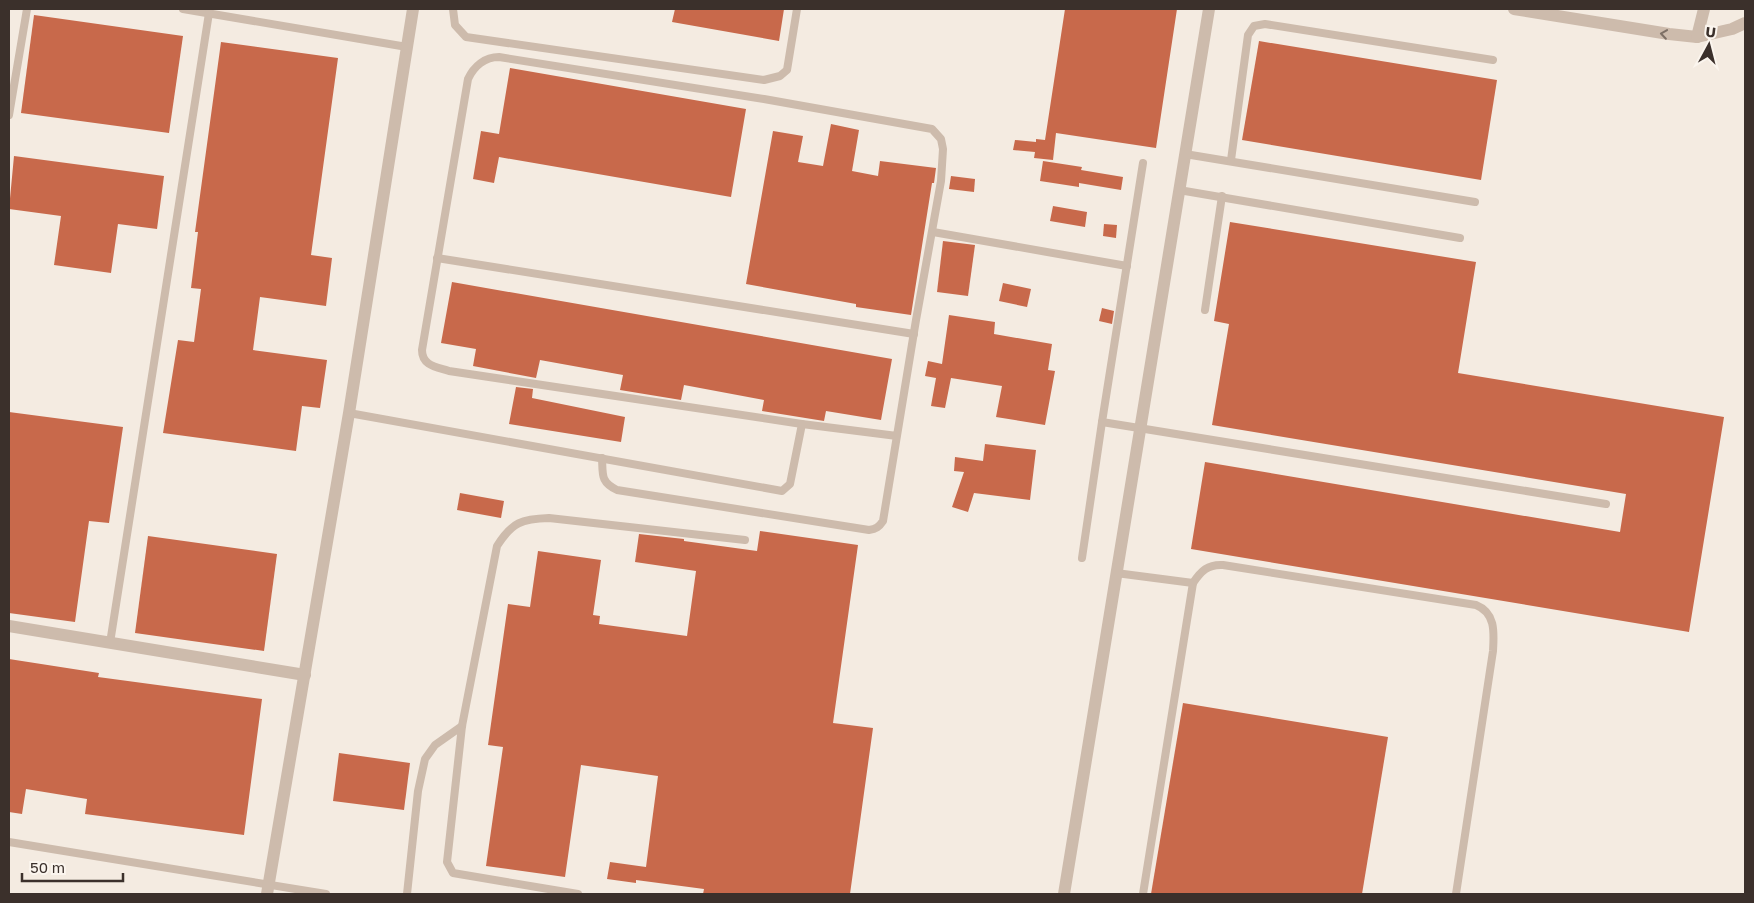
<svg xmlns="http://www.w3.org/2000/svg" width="1754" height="903" font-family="'Golos Text',sans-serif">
	<rect width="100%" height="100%" fill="#f4ebe1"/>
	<g fill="#c8694b">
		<path d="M675,9H784L779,41L672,22Z"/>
		<path d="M1065,9H1177L1156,148L1056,133L1053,160L1034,158L1035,152L1013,150L1015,140L1036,142V139L1045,140Z"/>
		<path d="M34,15L183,36L169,133L21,113Z"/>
		<path d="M1259,41L1497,80L1481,180L1242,140Z"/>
		<path d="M221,42L338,58L311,255L332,258L326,306L260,297L253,350L327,360L320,408L302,406L296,451L163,433L178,340L194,342L201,289L191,288L198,232H195Z"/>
		<path d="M510,68L746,109L731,197L499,157L494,183L473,179L481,131L499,134Z"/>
		<path d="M831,124L859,130L852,171L878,176L880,161L936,168L934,183H932L911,315L856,307V304L746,284L773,131L803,136L798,162L823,166Z"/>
		<path d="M14,156L164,176L157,229L118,224L111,273L54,265L61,216L9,209Z"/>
		<path d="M1043,161L1082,167L1081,170L1123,177L1121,190L1079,183V187L1040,181Z"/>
		<path d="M951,176L975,179L974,192L949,189Z"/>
		<path d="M1053,206L1087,212L1085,227L1050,221Z"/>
		<path d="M1230,222L1476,262L1458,373L1724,417L1689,632L1191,549L1205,462L1620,532L1626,494L1212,425L1229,324L1214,321Z"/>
		<path d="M1104,224L1117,225L1116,238L1103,236Z"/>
		<path d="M943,241L975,245L968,296L937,292Z"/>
		<path d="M452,282L892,359L881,420L826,411L824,421L762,411L764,400L684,385L681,400L620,390L623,375L540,360L536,378L473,366L476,349L441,343Z"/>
		<path d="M1003,283L1031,289L1027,307L999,301Z"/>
		<path d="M1102,308L1114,311L1112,324L1099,321Z"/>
		<path d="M949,315L995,322L994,334L1052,344L1048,370L1055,371L1045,425L996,417L1002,386L951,378L945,408L931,406L936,378L925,376L928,361L942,364Z"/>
		<path d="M516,387L533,389L532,398L625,417L621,442L509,424Z"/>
		<path d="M9,412L123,427L109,523L89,521L75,622L9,613Z"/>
		<path d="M985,444L1036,450L1030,500L974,493L968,512L952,507L964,472L954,471L955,457L983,461Z"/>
		<path d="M460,493L504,501L501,518L457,510Z"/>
		<path d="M760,531L858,545L833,723L873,728L850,894H703L704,889L636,880V883L607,879L610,862L646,867L658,776L581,765L565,877L486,866L503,747L488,745L508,604L530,607L538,551L601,560L593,615L600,616L599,624L687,636L696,571L635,562L639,534L684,539V541L757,551Z"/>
		<path d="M148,536L277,554L264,651L135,633Z"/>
		<path d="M9,659L99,673L98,677L262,699L244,835L85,814L87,799L26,789L22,814L9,812Z"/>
		<path d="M1183,703L1388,737L1362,894H1151Z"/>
		<path d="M339,753L410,763L404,810L333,801Z"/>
	</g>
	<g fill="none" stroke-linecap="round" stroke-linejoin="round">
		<g stroke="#cdbbac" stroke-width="8">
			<path d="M183,9L407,47"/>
			<path d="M453,9L455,25L466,37L764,80L780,76L787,70L797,9"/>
			<path d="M9,115L27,9"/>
			<path d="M1185,154L1475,202"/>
			<path d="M1231,160L1248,35L1254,26L1265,24L1493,60"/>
			<path d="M1143,163L1102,422L1606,504"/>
			<path d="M1179,190L1460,238"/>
			<path d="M933,232L1127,266"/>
			<path d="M437,258L914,334"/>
			<path d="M1205,310L1222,196"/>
			<path d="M349,413L782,491L790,484L802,424"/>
			<path d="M602,458C603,474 600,482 617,490L869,530C876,529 879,527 883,521L916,320L941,181L943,149L941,139L932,129L764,99L499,57C485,57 474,66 468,79L422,350C422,366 437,367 449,371L802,424L897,436"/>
			<path d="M1082,558L1102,422"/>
			<path d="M1116,573L1193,583L1143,894"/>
			<path d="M1193,583C1201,571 1208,564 1223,565L1476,605C1496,613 1494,633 1493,651L1456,894"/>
			<path d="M110,643L209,13"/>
			<path d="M9,842L326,894"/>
			<path d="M407,894L418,791L425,759L435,745L462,726"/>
			<path d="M578,894L453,873L447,862L462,726L497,546C512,522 522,519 549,518L745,540"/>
		</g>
		<g stroke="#cdbbac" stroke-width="12">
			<path d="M1514,9L1669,34L1697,37L1732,29L1745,23"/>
			<path d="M1697,37L1704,9"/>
			<path d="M9,626L305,675"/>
			<path d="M267,894L349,413L413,9"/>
			<path d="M1064,894L1209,9"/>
		</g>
	</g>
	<defs><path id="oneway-chevron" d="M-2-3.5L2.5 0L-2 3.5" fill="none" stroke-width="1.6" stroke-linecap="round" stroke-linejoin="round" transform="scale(1.25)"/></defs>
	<use stroke="#7d6f65" href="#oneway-chevron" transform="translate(1664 34) rotate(-172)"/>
	<rect width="1754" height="903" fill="none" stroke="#3b302b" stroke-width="20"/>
	<g transform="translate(1709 45) rotate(7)" stroke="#fbf5ee" stroke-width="4" paint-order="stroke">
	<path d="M0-4L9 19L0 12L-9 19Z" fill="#3b302b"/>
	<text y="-8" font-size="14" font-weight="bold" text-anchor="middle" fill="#3b302b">U</text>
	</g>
	<path d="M22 873v8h101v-8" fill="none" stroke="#3b302b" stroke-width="2.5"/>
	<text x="30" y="873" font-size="15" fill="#3b302b" stroke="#fbf5ee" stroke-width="4" paint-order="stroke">50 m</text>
</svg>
